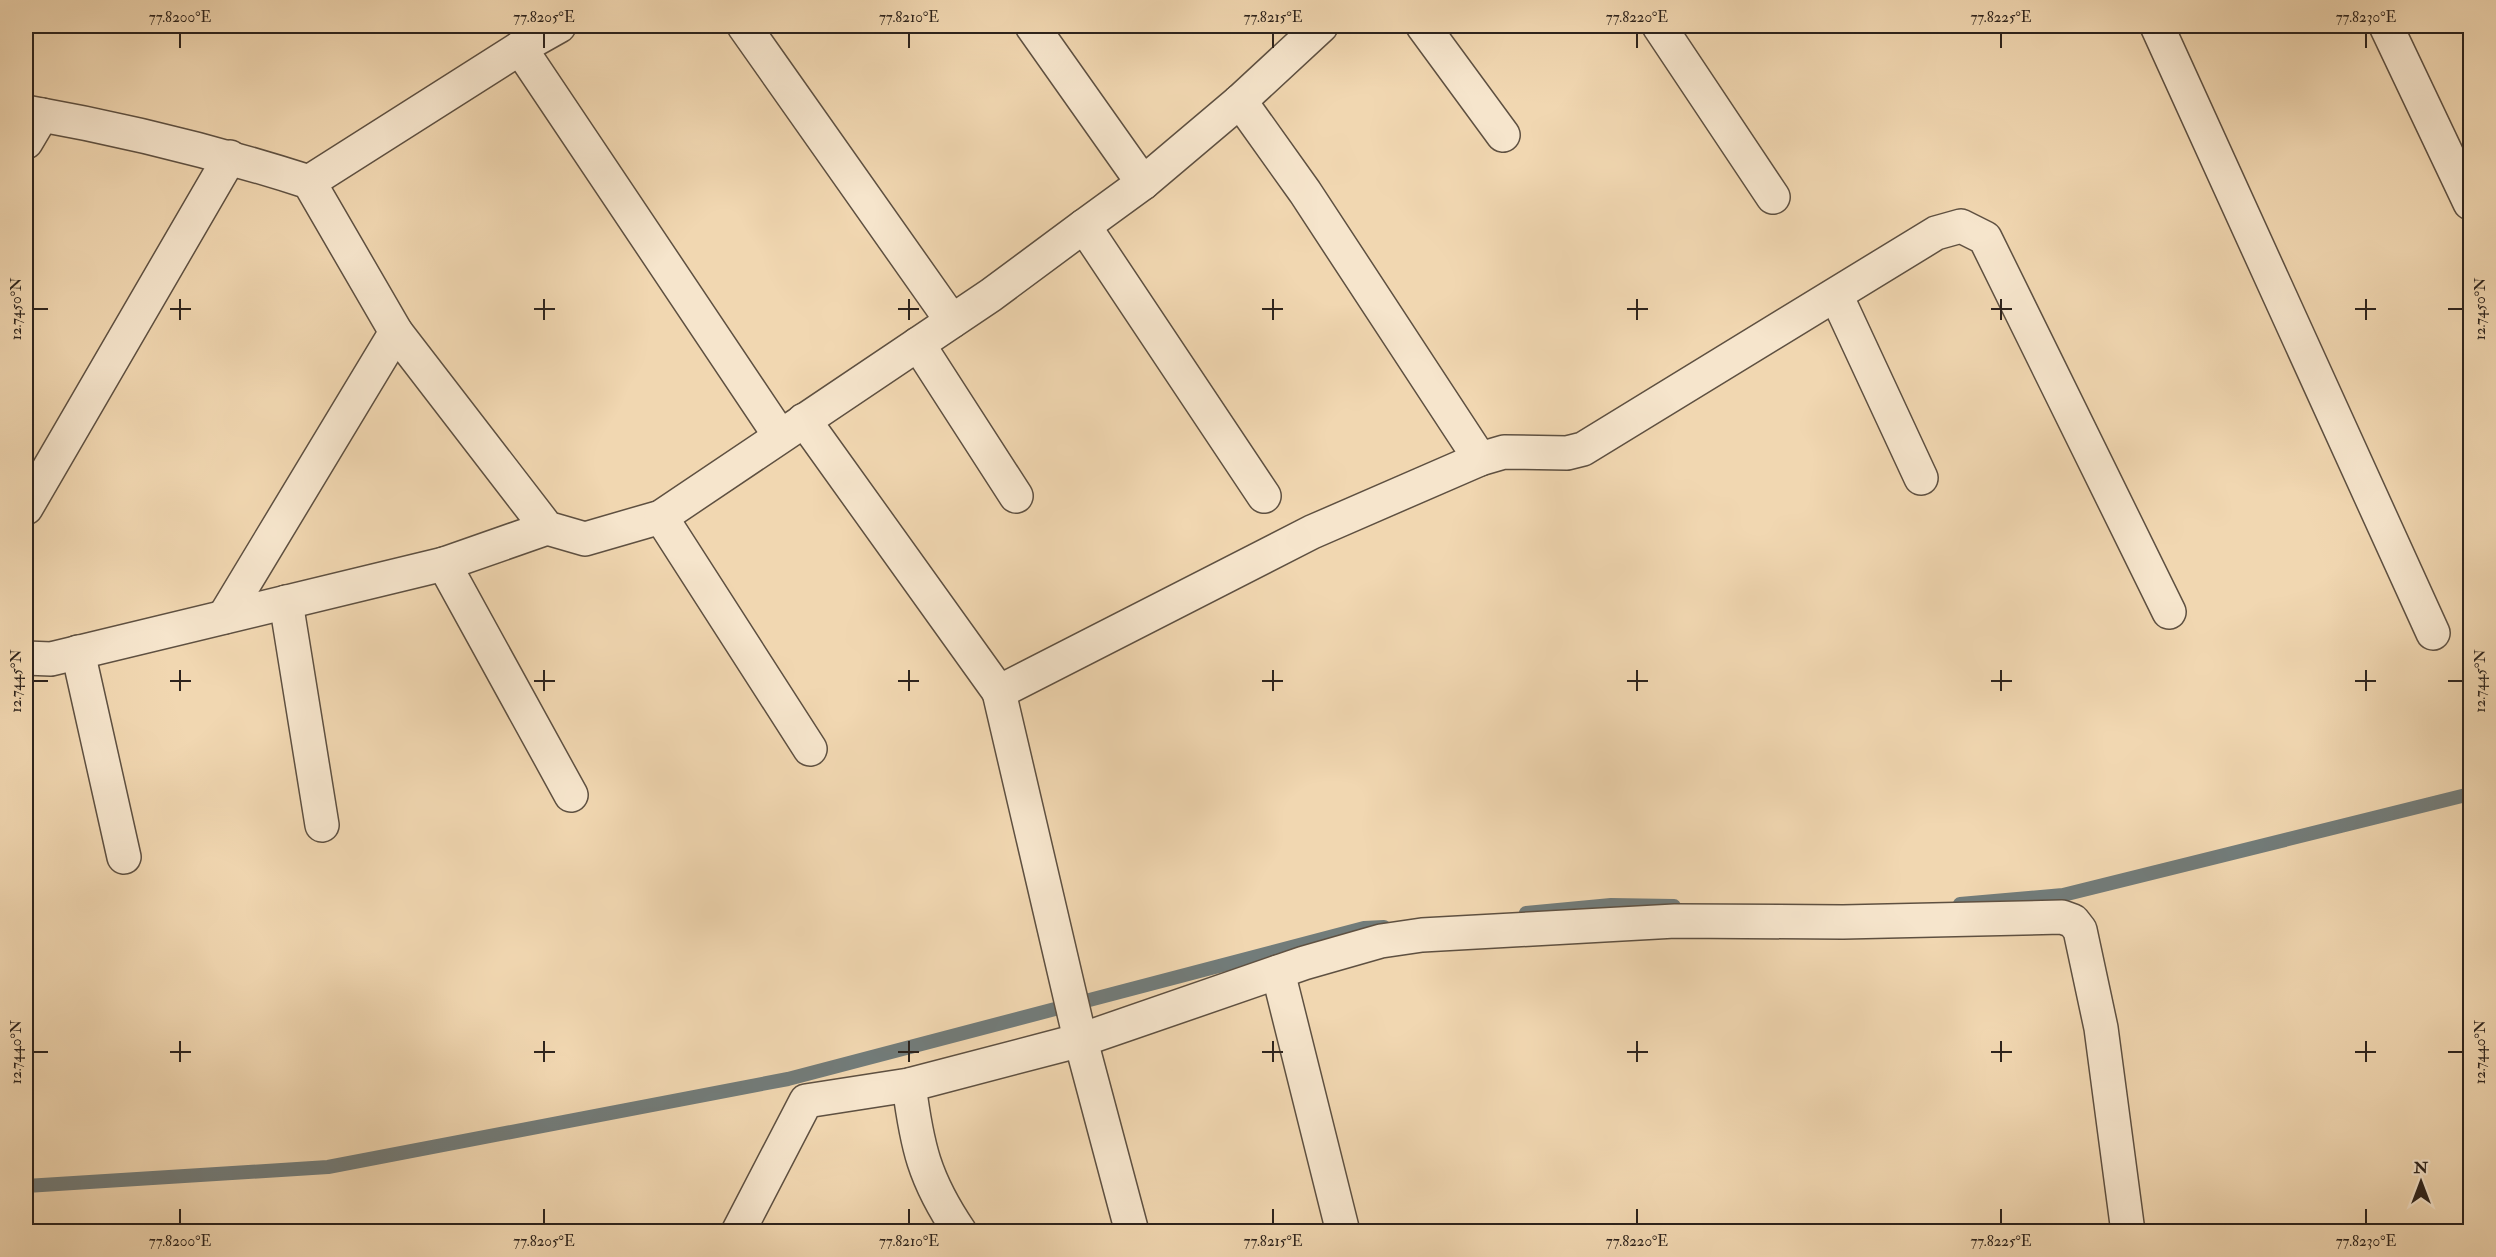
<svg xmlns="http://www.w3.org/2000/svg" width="2496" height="1257" font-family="'IM FELL Double Pica',serif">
	<rect width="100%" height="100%" fill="#f1d7b1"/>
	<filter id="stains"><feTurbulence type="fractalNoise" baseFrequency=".00333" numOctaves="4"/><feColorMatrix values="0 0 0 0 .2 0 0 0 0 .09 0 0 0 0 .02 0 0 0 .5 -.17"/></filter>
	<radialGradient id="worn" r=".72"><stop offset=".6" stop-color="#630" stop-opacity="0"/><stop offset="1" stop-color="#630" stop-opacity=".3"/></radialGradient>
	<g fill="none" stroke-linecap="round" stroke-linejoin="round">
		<g stroke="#727c7a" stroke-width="14">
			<path d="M1960,904L2063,895L2470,794"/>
			<path d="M1526,913L1611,905L1674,906"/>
			<path d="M26,1186L328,1167L788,1079L1364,928L1384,927"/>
		</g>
		<defs>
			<g id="minor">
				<path d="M744,26L952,321"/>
				<path d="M1032,26L1143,183"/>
				<path d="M1423,26L1503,135"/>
				<path d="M1659,26L1773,197"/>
				<path d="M2157,26L2433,633"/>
				<path d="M2386,26L2470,203"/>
				<path d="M520,48L780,436"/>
				<path d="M1240,101L1305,192L1480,459"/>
				<path d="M26,112C122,129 216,152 309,182L396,332L547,528L585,539L661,517L991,295L1084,226L1264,496"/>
				<path d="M26,142L42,115"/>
				<path d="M309,182L520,48L559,26"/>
				<path d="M1084,226L1143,183L1240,101L1321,26"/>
				<path d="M1836,295L1921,478"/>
				<path d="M918,344L1016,496"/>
				<path d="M804,420L999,692"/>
				<path d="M26,508L230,157"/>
				<path d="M661,517L810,749"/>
				<path d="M444,564L571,795"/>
				<path d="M286,602L322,825"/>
				<path d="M224,617L396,332"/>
				<path d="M78,652L124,857"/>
				<path d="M26,658L51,659L444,564L547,528"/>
				<path d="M1278,972L1343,1232"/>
				<path d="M909,1085C917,1146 924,1179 960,1232"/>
				<path d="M738,1232L806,1101L909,1085L1081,1040L1304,963L1381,941L1422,935L1675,921L1843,922L2062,917L2073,921L2080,930L2101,1028L2128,1232"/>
				<path d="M1132,1232L1077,1026L999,692L1312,532L1480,459L1504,452L1567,453L1583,449L1936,233L1961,226L1985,238L2169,612"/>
			</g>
		</defs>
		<use href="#minor" stroke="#5e5041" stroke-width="36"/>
		<use href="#minor" stroke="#f6e5cc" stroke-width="33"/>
	</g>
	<path fill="none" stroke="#2d231c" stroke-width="2" d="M180,33V48M544,33V48M909,33V48M1273,33V48M1637,33V48M2001,33V48M2366,33V48M180,299V320M544,299V320M909,299V320M1273,299V320M1637,299V320M2001,299V320M2366,299V320M33,309H48M170,309H191M534,309H555M898,309H919M1262,309H1283M1627,309H1648M1991,309H2012M2355,309H2376M2448,309H2463M180,670V691M544,670V691M909,670V691M1273,670V691M1637,670V691M2001,670V691M2366,670V691M33,681H48M170,681H191M534,681H555M898,681H919M1262,681H1283M1627,681H1648M1991,681H2012M2355,681H2376M2448,681H2463M180,1041V1062M544,1041V1062M909,1041V1062M1273,1041V1062M1637,1041V1062M2001,1041V1062M2366,1041V1062M33,1052H48M170,1052H191M534,1052H555M898,1052H919M1262,1052H1283M1627,1052H1648M1991,1052H2012M2355,1052H2376M2448,1052H2463M180,1209V1224M544,1209V1224M909,1209V1224M1273,1209V1224M1637,1209V1224M2001,1209V1224M2366,1209V1224"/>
	<rect width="2496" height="1257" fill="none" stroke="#f1d7b1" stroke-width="66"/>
	<g transform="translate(2421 1182)" stroke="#f6e5cc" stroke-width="4.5" paint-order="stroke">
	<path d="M0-4.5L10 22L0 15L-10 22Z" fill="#2d231c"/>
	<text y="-9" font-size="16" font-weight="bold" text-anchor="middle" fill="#2d231c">N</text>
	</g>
	<rect x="33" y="33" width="2430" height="1191" fill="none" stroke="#2d231c" stroke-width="2"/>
	<g font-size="15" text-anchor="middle" fill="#2d231c">
		<text x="180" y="22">77.8200°E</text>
		<text x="544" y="22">77.8205°E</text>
		<text x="909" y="22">77.8210°E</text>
		<text x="1273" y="22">77.8215°E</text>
		<text x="1637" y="22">77.8220°E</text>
		<text x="2001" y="22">77.8225°E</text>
		<text x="2366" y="22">77.8230°E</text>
		<text transform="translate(16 309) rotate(-90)" y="5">12.7450°N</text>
		<text transform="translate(2480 309) rotate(-90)" y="5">12.7450°N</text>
		<text transform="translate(16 681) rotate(-90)" y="5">12.7445°N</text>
		<text transform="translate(2480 681) rotate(-90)" y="5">12.7445°N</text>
		<text transform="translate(16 1052) rotate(-90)" y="5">12.7440°N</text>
		<text transform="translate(2480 1052) rotate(-90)" y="5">12.7440°N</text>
		<text x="180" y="1246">77.8200°E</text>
		<text x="544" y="1246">77.8205°E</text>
		<text x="909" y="1246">77.8210°E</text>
		<text x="1273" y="1246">77.8215°E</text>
		<text x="1637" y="1246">77.8220°E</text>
		<text x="2001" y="1246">77.8225°E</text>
		<text x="2366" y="1246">77.8230°E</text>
	</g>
	<rect width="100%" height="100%" filter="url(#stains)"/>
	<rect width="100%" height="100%" fill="url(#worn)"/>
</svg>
